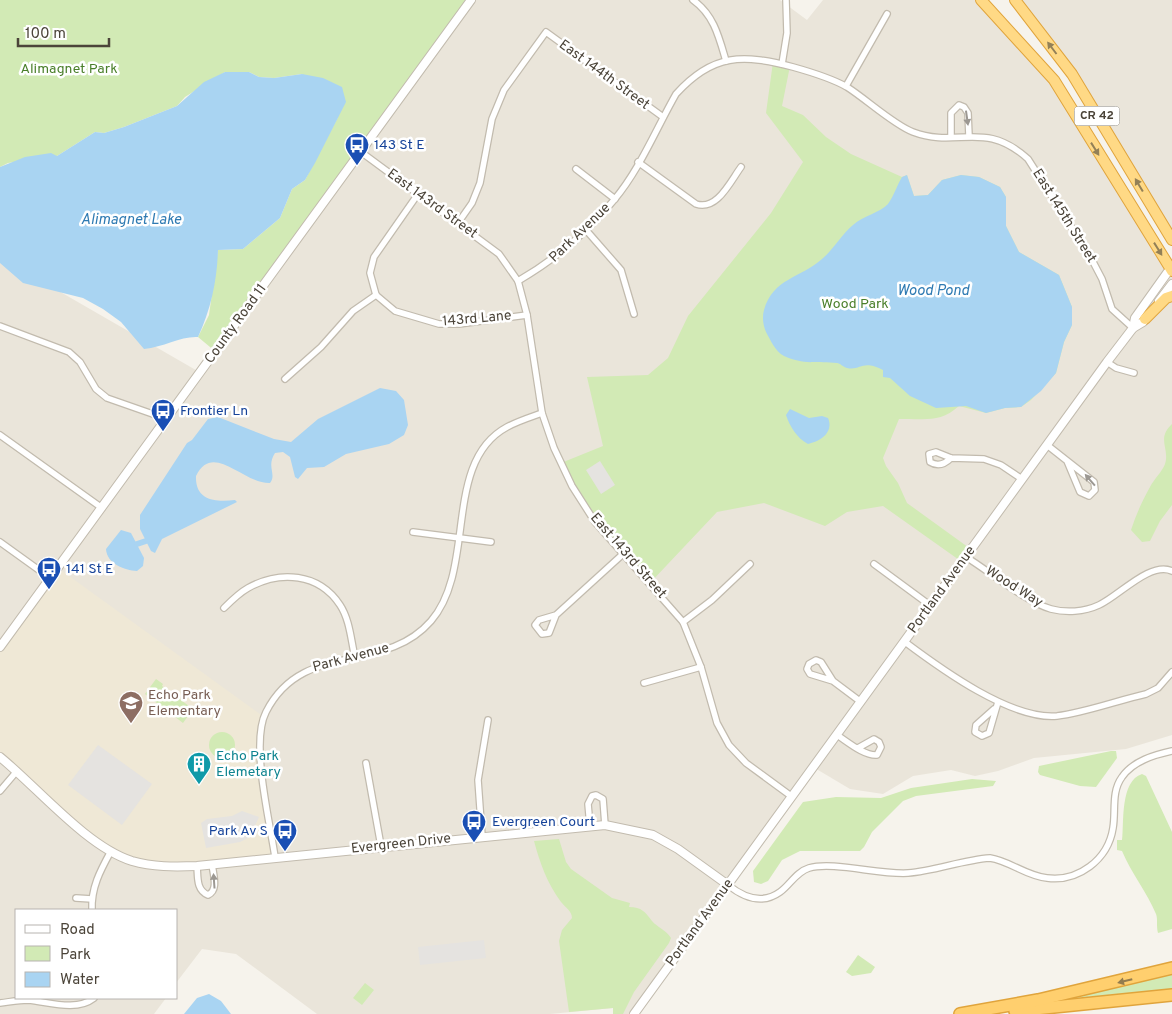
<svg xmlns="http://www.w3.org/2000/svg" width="1172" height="1014" font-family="Overpass,sans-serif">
	<rect width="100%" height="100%" fill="#f6f3ec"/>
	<g fill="#eae5da">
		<path d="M471,0H780L807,20L823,0H981L1054,80L1172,271V735L1126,749L1034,758L998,771L975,776L951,770L913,776L883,794L850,789L813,767L634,1014H613V1008L550,1014H317L236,954L202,949L176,983V910H16V998H166L154,1014H0V261L57,290L201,373Z"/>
		<path d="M1015,0H1172V240L1072,74Z"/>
	</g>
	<path fill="#efe8d6" d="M58,568L264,717L259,750L275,857L154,866L111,851L0,757V647Z"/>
	<g fill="#d2eab5">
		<path d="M0,0H471L216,352L198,337L209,315L218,250L243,249L280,218L292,189L305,180L338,117L302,74L274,78L259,77L249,72H225L185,97L177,106L124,127L104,133L95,132L57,156L8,163L0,167Z"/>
		<path d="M773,62L790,66L782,106L803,115L826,137L851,154L902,177L907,175L914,196L928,195L942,180L961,175L979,177L1000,187L1006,197V226L1019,252L1059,275L1072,307V325L1064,342L1056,373L1031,400L1021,407L1005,408L986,413L959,406C939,424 923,418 899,419L883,458L886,466L898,483L907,503L972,550L962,562L883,506L847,512L825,526L764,503L717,512L650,583L595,522L561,463L603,446L587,377L648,375L668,358L688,316L771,213L803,162L766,113Z"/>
		<path d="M1172,424V505L1160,521L1150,541L1142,542L1131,530C1136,515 1142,501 1150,487C1154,479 1162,472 1165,464C1170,448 1156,439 1172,424Z"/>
		<path d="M156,679L163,684L162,686L193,709L183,723L145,694Z"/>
		<circle cx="222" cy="745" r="13"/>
		<path d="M1111,751H1116L1117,758L1096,787L1080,786L1040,775L1038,772L1039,766Z"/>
		<path d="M1142,774L1146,776L1172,832V929L1158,933C1156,926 1158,919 1156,914C1147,892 1131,873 1122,851L1117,850V840H1122C1124,822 1120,781 1142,774Z"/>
		<path d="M972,779L996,781L993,786L916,796L903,801L872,832L864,847L860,851H800L782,860L768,881L761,884L754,882L753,871L803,802L836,797L881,798L911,788Z"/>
		<path d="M559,839L566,862L571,869L612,898L630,903L629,907C642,907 645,912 652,921C657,927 666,930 671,938L669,943L634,992L623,1014H613V1008L569,1012L559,941L562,930L572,918C572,911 565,907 561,902C547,883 540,863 534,841Z"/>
		<path d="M858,955L875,967L871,973L852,976L846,972Z"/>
		<path d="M1172,972V989L1055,1000Z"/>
		<path d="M365,983L374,990L362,1005L353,998Z"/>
	</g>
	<g fill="#e5e3e0">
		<path d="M600,461L615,485L601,494L586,470Z"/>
		<path d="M98,745L152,784L122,825L68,785Z"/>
		<path d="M242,811L259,817L254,828L258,833L240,842L206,848L201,823L207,819L232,816Z"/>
		<path d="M484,940L486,958L420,965L418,947Z"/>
	</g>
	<g fill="#a9d4f2">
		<path d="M225,72H249L259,77L274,78L302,74L323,78L342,87L346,102L315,163L305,180L292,189L280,218L243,249L218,250C217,281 211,309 198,337C181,336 164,347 144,349L121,322L103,309L83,298L23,283L0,263V167L25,157L51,153L57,156L95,132L104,133L124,127L177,106L204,82Z"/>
		<path d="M907,175L914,196L928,195L942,180L961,175L979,177L1000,187L1006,197V226L1019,252L1059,275L1072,307V325L1064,342L1056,373L1041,391L1021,407L1005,408L986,413L966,406L936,408L910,396L890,378L883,377V370C862,359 861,371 847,368C843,367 840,363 837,363C818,361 803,365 784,356C775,351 771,341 766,332C763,325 762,317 764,310C773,278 801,278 822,259C834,249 841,235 853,225C863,216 881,212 888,204C894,196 897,185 902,177Z"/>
		<path d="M380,388L396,391L404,400L408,425L404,435L389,444L346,454L324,467L307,468L298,479L295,477L290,457L283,452L275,453C266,467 277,474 270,483C243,484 213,441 196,476C195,501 216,502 235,500L237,502L162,539L155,553L151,551L140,529V515L187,443L192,440L208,419L218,417L274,439L291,442L318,419Z"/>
		<path d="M790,409L809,418L822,416L828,418C834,432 821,441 808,444C797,438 790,427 786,415Z"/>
		<path d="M121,530L131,533L144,558L143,566L137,571C124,570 107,564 106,549Z"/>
		<path d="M209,994L221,1001L231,1014H184L197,998Z"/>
	</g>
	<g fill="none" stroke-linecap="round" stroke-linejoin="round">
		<path stroke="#a9d4f2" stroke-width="6" d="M137,544L146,541"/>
		<defs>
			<g id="minor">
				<path d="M693,0C714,15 719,37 726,61"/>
				<path d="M782,64L787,33L786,0"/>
				<path d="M846,86L887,14"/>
				<path d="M951,136V113L959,105L964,107L968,113L969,136"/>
				<path d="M361,152L499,254L518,281L527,315L542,413L554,448L572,486L595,522L683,622L701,667L717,723L729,745L746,763L791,796"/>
				<path d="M638,162L696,204C717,211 730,182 741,167"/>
				<path d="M576,169L615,199"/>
				<path d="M458,223L472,203L480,183L492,119L504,90L546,32L663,117"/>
				<path d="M586,230L621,270L634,314"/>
				<path d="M518,281C554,260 587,233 614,200C640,169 656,129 676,94C713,53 743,54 793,67C811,72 831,78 847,87C866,99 894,125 913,132C958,149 984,119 1028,159L1091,258L1102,279L1112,309L1133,328"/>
				<path d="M376,295L395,311L439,324H459L527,315"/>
				<path d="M376,295L370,273L374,257L418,194"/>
				<path d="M0,326L69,352L80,362L96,389L107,398L167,419"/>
				<path d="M1107,362L1116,368L1134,373"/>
				<path d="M285,379L321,347L353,311L376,295"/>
				<path d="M0,435L102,508"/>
				<path d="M1047,445L1094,482L1095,490L1089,496L1080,492L1067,461"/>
				<path d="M951,458C945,464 938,467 930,462L929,454L936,452L951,458L984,459L1001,465L1022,479"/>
				<path d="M413,532L491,542"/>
				<path d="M0,542L50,578"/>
				<path d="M966,557C989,571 1026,602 1051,609C1066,613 1084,612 1099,605C1119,596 1150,561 1172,571"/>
				<path d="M874,564L931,606"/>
				<path d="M224,608C231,601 239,593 248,588C280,570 319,573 340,605C350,620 351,641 355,657"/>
				<path d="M556,615L549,633L542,634L535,625L539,620L556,615L623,554"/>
				<path d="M683,622L712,600L750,564"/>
				<path d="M905,642C941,669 1011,720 1057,716C1084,713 1119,700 1146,694L1158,688L1172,672"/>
				<path d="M833,681L810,674L807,669L809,664L816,660L821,662L833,681L861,702"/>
				<path d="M644,683L701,667"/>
				<path d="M994,709L976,725L975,732L982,736L989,733L998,702"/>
				<path d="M837,735C848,742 864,756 877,755L881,747L879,742L874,739L858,748"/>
				<path d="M366,763L381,846"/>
				<path d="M0,791L17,771"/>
				<path d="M590,826L588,804L592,796L596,795L603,799L605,825"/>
				<path d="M482,836L478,780L488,720"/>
				<path d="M275,857C270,822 250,743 266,712C303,639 383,676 431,621C477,568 442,462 507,427C518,421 531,417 542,413"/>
				<path d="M197,866C198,877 196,890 208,895C219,890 213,874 212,864"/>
				<path d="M728,885C743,897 762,905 780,892C790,885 796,872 809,868C833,861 880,875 908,873C935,871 962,860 990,858C1010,861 1026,876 1047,878C1078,882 1108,860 1113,828C1116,811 1111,792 1122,777C1133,761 1154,755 1172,751"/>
				<path d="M76,898L92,899"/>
				<path d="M92,910C91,888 100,871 111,851"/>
				<path d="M0,1003C9,1002 19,1000 28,1000C49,1002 76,1012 94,998"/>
			</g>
			<g id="tertiary">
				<path d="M1159,301L1172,284"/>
				<path d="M1133,328L1135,318L1172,266"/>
				<path d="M0,647L471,0"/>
				<path d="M0,757C37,787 87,847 132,861C153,867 174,867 197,866L605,825L653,835L678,849L728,885"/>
				<path d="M634,1014L1107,362L1133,328L1143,322L1148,316"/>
			</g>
			<g id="trunk">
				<path d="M981,0L1054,80L1172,271"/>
				<path d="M1015,0L1072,74L1172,240"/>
				<path d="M1145,319L1166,298L1172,296"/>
			</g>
			<g id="motorway">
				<path d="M1015,1011L1172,995"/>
				<path d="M960,1014L1038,1000L1172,968"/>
			</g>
		</defs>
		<use href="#minor" stroke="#c2bbae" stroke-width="8"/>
		<use href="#tertiary" stroke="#c2bbae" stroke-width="10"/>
		<use href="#trunk" stroke="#e0a43c" stroke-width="12"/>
		<use href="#motorway" stroke="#e0a43c" stroke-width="14"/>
		<use href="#minor" stroke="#fff" stroke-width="5.5"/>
		<use href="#tertiary" stroke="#fff" stroke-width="8"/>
		<use href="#trunk" stroke="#ffd985" stroke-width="10"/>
		<use href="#motorway" stroke="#ffcf6e" stroke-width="11"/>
	</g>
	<defs><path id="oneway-solid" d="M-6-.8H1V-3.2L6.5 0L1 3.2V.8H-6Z" transform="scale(1.25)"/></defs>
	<g fill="#938057">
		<use href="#oneway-solid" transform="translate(1052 48) rotate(-127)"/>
		<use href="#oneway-solid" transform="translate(1095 149) rotate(58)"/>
		<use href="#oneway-solid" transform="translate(1139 185) rotate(-121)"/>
		<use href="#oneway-solid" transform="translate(1158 249) rotate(58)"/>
	</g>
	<g fill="#9c9892">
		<use href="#oneway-solid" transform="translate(967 118) rotate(82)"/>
		<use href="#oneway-solid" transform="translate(1090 480) rotate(-131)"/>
		<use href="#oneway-solid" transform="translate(214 881) rotate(-94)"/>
	</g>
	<use fill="#937c4e" href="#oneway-solid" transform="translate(1125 981) rotate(166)"/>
	<defs>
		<symbol id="bus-pin" viewBox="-11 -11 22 30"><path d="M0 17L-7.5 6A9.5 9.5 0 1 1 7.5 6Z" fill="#1a4fb4" stroke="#fff"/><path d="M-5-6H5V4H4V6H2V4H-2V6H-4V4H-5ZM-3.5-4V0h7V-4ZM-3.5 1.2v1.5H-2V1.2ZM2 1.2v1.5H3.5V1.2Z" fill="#fff"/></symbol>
		<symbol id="school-pin" viewBox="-11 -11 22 30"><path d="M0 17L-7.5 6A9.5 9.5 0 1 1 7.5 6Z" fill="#8d6e63" stroke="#fff"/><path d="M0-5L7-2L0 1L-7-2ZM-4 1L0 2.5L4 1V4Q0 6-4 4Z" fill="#fff"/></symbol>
		<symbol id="building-pin" viewBox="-11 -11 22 30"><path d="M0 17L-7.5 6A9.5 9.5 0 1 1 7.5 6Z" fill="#0f9aa8" stroke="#fff"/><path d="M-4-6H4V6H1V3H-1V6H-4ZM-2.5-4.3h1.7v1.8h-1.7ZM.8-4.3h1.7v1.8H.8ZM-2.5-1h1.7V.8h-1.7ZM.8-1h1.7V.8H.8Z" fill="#fff"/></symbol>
	</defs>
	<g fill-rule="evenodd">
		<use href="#bus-pin" x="343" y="131" width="28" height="38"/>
		<use href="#bus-pin" x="149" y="397" width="28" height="38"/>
		<use href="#bus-pin" x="35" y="555" width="28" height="38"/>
		<use href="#school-pin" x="117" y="689" width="28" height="38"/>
		<use href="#building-pin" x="185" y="750" width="28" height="38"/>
		<use href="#bus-pin" x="460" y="808" width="28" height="38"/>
		<use href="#bus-pin" x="271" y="817" width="28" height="38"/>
	</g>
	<g text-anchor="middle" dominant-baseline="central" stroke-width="5" stroke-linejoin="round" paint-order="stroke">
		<rect fill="#fff" stroke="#817c74" stroke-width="1" x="1074.5" y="106.5" width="45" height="19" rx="4"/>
		<g font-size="12" font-weight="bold" fill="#4b4439">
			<text x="1097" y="116">CR 42</text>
		</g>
		<g font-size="14" fill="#4a7f2a" stroke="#fff">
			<text x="69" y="69">Alimagnet Park</text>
			<text x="855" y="304">Wood Park</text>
		</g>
		<g font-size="14" fill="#4b4439" stroke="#fff">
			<text transform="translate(604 75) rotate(36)">East 144th Street</text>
			<text transform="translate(432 204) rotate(36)">East 143rd Street</text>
			<text transform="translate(1064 216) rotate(58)">East 145th Street</text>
			<text transform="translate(580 233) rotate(-44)">Park Avenue</text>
			<text transform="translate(477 319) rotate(-5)">143rd Lane</text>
			<text transform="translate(236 324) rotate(-54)">County Road 11</text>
			<text transform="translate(628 556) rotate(49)">East 143rd Street</text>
			<text transform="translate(1014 587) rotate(32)">Wood Way</text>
			<text transform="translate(942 590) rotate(-54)">Portland Avenue</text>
			<text transform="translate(351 658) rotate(-15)">Park Avenue</text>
			<text transform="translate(401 844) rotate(-6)">Evergreen Drive</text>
			<text transform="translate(700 923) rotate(-54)">Portland Avenue</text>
		</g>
		<g font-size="14" fill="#164399" stroke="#fff" text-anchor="start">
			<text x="374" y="145">143 St E</text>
			<text x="180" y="411">Frontier Ln</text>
			<text x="66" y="569">141 St E</text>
			<text x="492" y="822">Evergreen Court</text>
			<text x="268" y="831" text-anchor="end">Park Av S</text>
		</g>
		<g font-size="14" fill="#785e54" stroke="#fff" text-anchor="start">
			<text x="148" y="695">Echo Park<tspan x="148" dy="16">Elementary</tspan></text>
		</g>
		<g font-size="14" fill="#0d838f" stroke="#fff" text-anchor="start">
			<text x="216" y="756">Echo Park<tspan x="216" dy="16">Elemetary</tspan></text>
		</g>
		<g font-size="15" font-style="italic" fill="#2e7ab2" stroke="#fff">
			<text x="131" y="220">Alimagnet Lake</text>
			<text x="933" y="291">Wood Pond</text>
		</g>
	</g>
	<rect x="15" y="909" width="162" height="90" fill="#ffffff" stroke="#b7b4b0"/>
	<rect x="25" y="925" width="25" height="8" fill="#ffffff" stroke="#b7b4b0"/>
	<text x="60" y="934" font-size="15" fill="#4b4439">Road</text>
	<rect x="25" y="946" width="25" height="15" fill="#d2eab5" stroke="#b7b4b0"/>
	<text x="60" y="959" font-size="15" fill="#4b4439">Park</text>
	<rect x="25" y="972" width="25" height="15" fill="#a9d4f2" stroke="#b7b4b0"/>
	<text x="60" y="984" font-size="15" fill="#4b4439">Water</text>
	<path d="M18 38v8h91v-8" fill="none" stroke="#4b4439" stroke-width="2.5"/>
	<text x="25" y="38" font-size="15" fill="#4b4439" stroke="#ffffff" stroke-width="4" paint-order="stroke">100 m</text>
</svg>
